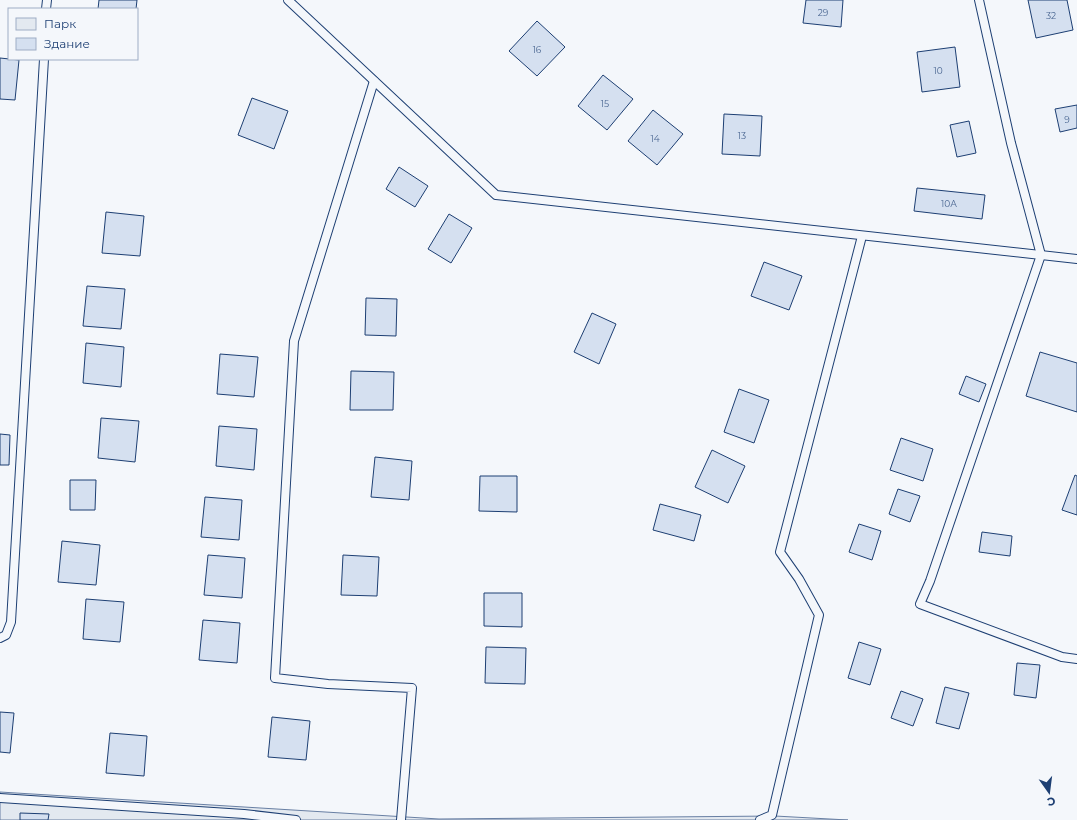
<svg xmlns="http://www.w3.org/2000/svg" width="1077" height="820" font-family="Montserrat,sans-serif">
	<rect width="100%" height="100%" fill="#f4f7fb"/>
	<path fill="#e3e9f0" stroke="#687fa3" d="M0,792L439,819L775,816L848,820H0Z"/>
	<g fill="#d5e0f0" stroke="#1d3f73">
		<path d="M99,0H137L136,9H98Z"/>
		<path d="M806,0H843L841,27L803,23Z"/>
		<path d="M1028,0H1067L1073,30L1036,38Z"/>
		<path d="M537,21L565,47L537,76L509,51Z"/>
		<path d="M955,47L960,87L922,92L917,52Z"/>
		<path d="M0,58L19,60L15,100L0,99Z"/>
		<path d="M603,75L633,99L607,130L578,106Z"/>
		<path d="M252,98L288,111L274,149L238,135Z"/>
		<path d="M1077,105V128L1060,132L1055,109Z"/>
		<path d="M653,110L683,134L657,165L628,141Z"/>
		<path d="M724,114L762,116L760,156L722,154Z"/>
		<path d="M969,121L976,153L957,157L950,125Z"/>
		<path d="M399,167L428,186L415,207L386,189Z"/>
		<path d="M917,188L985,195L982,219L914,211Z"/>
		<path d="M106,212L144,216L140,256L102,253Z"/>
		<path d="M449,214L472,228L451,263L428,249Z"/>
		<path d="M764,262L802,276L789,310L751,296Z"/>
		<path d="M87,286L125,289L121,329L83,326Z"/>
		<path d="M366,298L397,299L396,336L365,335Z"/>
		<path d="M592,313L616,324L599,364L574,352Z"/>
		<path d="M86,343L124,347L121,387L83,383Z"/>
		<path d="M1040,352L1077,363V412L1026,396Z"/>
		<path d="M220,354L258,357L254,397L217,394Z"/>
		<path d="M351,371L394,372L393,410H350Z"/>
		<path d="M966,376L986,384L979,402L959,394Z"/>
		<path d="M739,389L769,400L754,443L724,432Z"/>
		<path d="M101,418L139,421L135,462L98,458Z"/>
		<path d="M219,426L257,429L254,470L216,466Z"/>
		<path d="M0,434L10,435L9,465H0Z"/>
		<path d="M901,438L933,449L923,481L890,470Z"/>
		<path d="M712,450L745,466L728,503L695,487Z"/>
		<path d="M375,457L412,461L409,500L371,497Z"/>
		<path d="M1075,475L1077,476V515L1062,510Z"/>
		<path d="M480,476H517V512L479,511Z"/>
		<path d="M70,480H96L95,510H70Z"/>
		<path d="M898,489L920,496L910,522L889,514Z"/>
		<path d="M205,497L242,500L239,540L201,537Z"/>
		<path d="M660,504L701,515L694,541L653,530Z"/>
		<path d="M859,524L881,531L872,560L849,552Z"/>
		<path d="M982,532L1012,536L1010,556L979,552Z"/>
		<path d="M62,541L100,545L96,585L58,582Z"/>
		<path d="M208,555L245,558L242,598L204,595Z"/>
		<path d="M343,555L379,557L377,596L341,595Z"/>
		<path d="M484,593H522V627L484,626Z"/>
		<path d="M86,599L124,602L120,642L83,639Z"/>
		<path d="M203,620L240,623L237,663L199,660Z"/>
		<path d="M859,642L881,649L870,685L848,678Z"/>
		<path d="M486,647L526,648L525,684L485,683Z"/>
		<path d="M1017,663L1040,665L1036,698L1014,695Z"/>
		<path d="M945,687L969,693L959,729L936,723Z"/>
		<path d="M901,691L923,699L913,726L891,718Z"/>
		<path d="M0,712L14,713L10,753L0,752Z"/>
		<path d="M272,717L310,721L306,760L268,757Z"/>
		<path d="M110,733L147,736L144,776L106,773Z"/>
		<path d="M20,813L49,814L48,820H20Z"/>
	</g>
	<g fill="none" stroke-linecap="round" stroke-linejoin="round">
		<defs>
			<g id="service">
				<path d="M288,0L496,195L1077,259"/>
				<path d="M979,0L1011,143L1041,255L930,581L920,604L1062,657L1077,659"/>
				<path d="M46,9L47,0"/>
				<path d="M374,81L294,341L275,678L328,684L412,688L401,820"/>
				<path d="M0,638L6,635L11,622L44,59"/>
				<path d="M0,798L244,814L296,820"/>
				<path d="M760,820L772,815L819,615L799,579L780,552L862,236"/>
			</g>
		</defs>
		<use href="#service" stroke="#1d3f73" stroke-width="10"/>
		<use href="#service" stroke="#f4f7fb" stroke-width="8"/>
	</g>
	<g text-anchor="middle" dominant-baseline="central" stroke-width="3" stroke-linejoin="round" paint-order="stroke">
		<g font-size="9" fill="#4b6792">
			<text x="823" y="12">29</text>
			<text x="1051" y="15">32</text>
			<text x="537" y="49">16</text>
			<text x="938" y="70">10</text>
			<text x="605" y="103">15</text>
			<text x="1067" y="119">9</text>
			<text x="742" y="135">13</text>
			<text x="655" y="138">14</text>
			<text x="949" y="203">10А</text>
		</g>
	</g>
	<rect x="8" y="8" width="130" height="52" fill="#f4f7fb" stroke="#9eadc5"/>
	<rect x="16" y="18" width="20" height="12" fill="#e3e9f0" stroke="#9eadc5"/>
	<text x="44" y="28" font-size="12" fill="#1d3f73">Парк</text>
	<rect x="16" y="38" width="20" height="12" fill="#d5e0f0" stroke="#9eadc5"/>
	<text x="44" y="48" font-size="12" fill="#1d3f73">Здание</text>
	<g transform="translate(1049 792) rotate(166)" stroke="#f4f7fb" stroke-width="3" paint-order="stroke">
	<path d="M0-3L7 15L0 10L-7 15Z" fill="#1d3f73"/>
	<text y="-6" font-size="11" font-weight="bold" text-anchor="middle" fill="#1d3f73">С</text>
	</g>
</svg>
